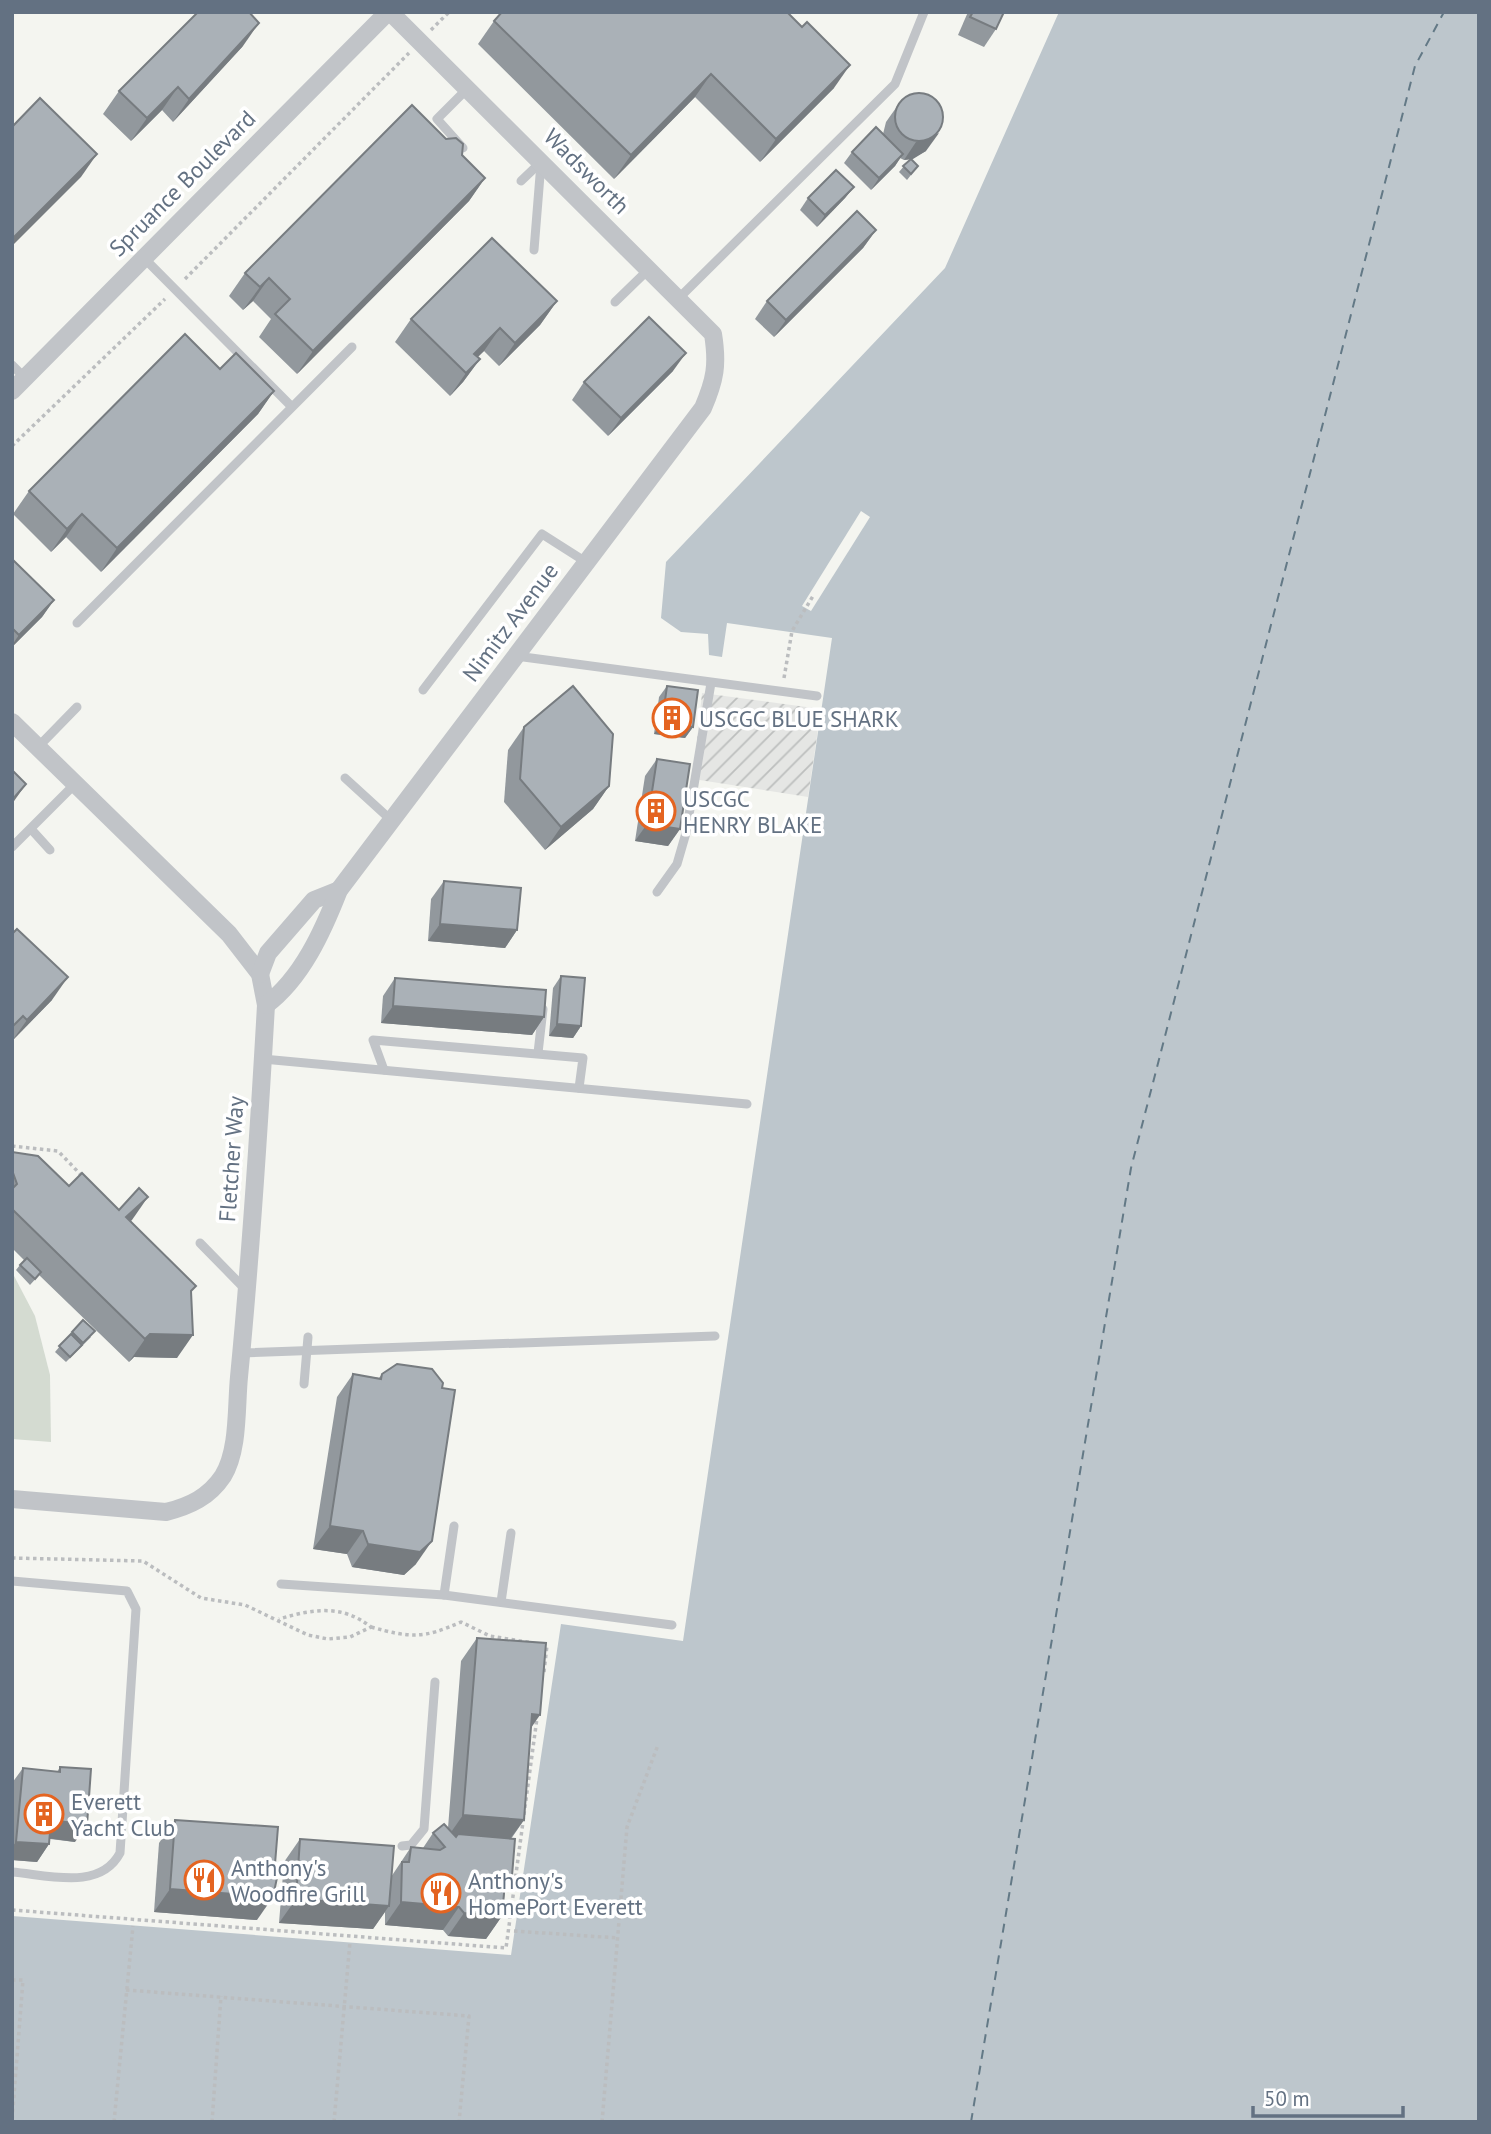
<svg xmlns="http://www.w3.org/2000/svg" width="1491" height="2134" font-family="'PT Sans',sans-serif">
	<defs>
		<pattern id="industrial-furrows" width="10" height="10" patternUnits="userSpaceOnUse" patternTransform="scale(1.75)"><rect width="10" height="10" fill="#e5e6e4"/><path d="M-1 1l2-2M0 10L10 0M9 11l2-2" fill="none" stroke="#bdbfbe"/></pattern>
	</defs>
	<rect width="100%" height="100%" fill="#f4f5f0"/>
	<path fill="url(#industrial-furrows)" d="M702,693L821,709L808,797L693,779Z"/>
	<path fill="#d4dbd1" d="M12,1272L35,1316L50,1375L51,1442L12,1439Z"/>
	<path fill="#bdc6cc" d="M1059,12H1479V2122H12V1916L511,1955L561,1624L683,1641L832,638L727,623L722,657L709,655L708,634L681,632L661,618L666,562L945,268Z"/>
	<path fill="#f4f5f0" d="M861,511L870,517L811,611L802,606Z"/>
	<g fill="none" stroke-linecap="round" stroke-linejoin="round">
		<path stroke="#637986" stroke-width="2" stroke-dasharray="9 7" stroke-linecap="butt" d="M971,2122L1131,1168L1415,66L1444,12"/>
		<g stroke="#bbbdbf" stroke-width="3.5" stroke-dasharray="3.5 3.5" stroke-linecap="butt">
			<path d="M431,30L449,12"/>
			<path d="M185,279L409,53"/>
			<path d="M12,446L165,299"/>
			<path d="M784,678L792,631L813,596"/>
			<path d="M12,1146L58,1151L83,1177"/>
			<path d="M12,1558L143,1561L201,1598L245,1605L308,1635L328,1639L350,1637L371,1627C342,1604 313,1609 279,1619"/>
			<path d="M371,1627C411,1638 423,1639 461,1622L490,1636L533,1643"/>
			<path d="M544,1672L547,1645L544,1644"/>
			<path d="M12,1910L506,1948L537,1718"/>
			<path d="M514,1931L618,1938"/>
			<path d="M12,1980H23L12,2121"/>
			<path d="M126,1990L469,2016L459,2122"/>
			<path d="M114,2122L133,1926"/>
			<path d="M212,2122L221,1996"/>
			<path d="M334,2122L350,1942"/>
			<path d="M602,2122L627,1827L658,1745"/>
		</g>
		<g stroke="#c1c4c8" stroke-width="9">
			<path d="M463,148L437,119L468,88"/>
			<path d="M521,181L542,161"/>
			<path d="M534,250L541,163"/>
			<path d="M143,257L291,406"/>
			<path d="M679,298L895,84L924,12"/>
			<path d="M615,302L649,269"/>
			<path d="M12,365L25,378"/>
			<path d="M77,623L352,347"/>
			<path d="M516,656L817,696"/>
			<path d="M423,690L542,534L586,562"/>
			<path d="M38,747L77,707"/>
			<path d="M345,778L391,820"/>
			<path d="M31,829L50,850"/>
			<path d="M12,847L75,784"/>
			<path d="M657,892L677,864L686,833L711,683"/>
			<path d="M538,1053L543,1009"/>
			<path d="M263,1059L747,1104"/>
			<path d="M384,1070L373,1040L583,1058L579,1088"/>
			<path d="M200,1243L245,1289"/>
			<path d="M241,1353L715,1336"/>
			<path d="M304,1384L308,1337"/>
			<path d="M12,1581L127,1591L136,1609L120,1853C100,1891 48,1875 12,1872"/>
			<path d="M281,1584L444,1595L672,1625"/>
			<path d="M444,1595L454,1526"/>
			<path d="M501,1602L511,1533"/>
			<path d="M402,1846L411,1845L424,1829L435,1682"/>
		</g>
		<g stroke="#c1c4c8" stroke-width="18">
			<path d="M12,391L388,12"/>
			<path d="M12,722L229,934L260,974L266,1005C259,1129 251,1253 239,1377C236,1407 239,1450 223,1476C209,1497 190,1506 166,1512L12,1499"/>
			<path d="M260,974L268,953L314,900L339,890"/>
			<path d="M266,1005C302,978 323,931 339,890L703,408C715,380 718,365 713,334L390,12"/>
		</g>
	</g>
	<g fill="#92989d">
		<path d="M968,12H1004L996,29L984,47L958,35Z"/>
		<path d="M494,21L834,88L760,162L695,97L614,179L478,44Z"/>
		<path d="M243,46L173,122L162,110L131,141L103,114L119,91Z"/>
		<path d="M898,105L926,151L911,159L918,166L907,180L899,172L910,159L904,160L900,158L895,166L871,190L844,163L852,152L883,134L886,122Z"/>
		<path d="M462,155L485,178L469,201L297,374L259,337L271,319L253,301L243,310L229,296L245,273Z"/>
		<path d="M854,187L845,198L817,227L800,210L808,198Z"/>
		<path d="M876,230L863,248L774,337L755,319L767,301Z"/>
		<path d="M557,301L540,325L499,366L484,351L477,357L480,359L463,382L450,396L395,342L411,319Z"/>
		<path d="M220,369L274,391L258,414L101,572L66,537L51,552L13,514L29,491Z"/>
		<path d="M673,371L608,436L572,400L584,382Z"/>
		<path d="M12,559L54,600L42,617L12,647Z"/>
		<path d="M667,686L693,727L685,738L654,734L659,697Z"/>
		<path d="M524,727L609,786L593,809L545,850L504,802L508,750Z"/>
		<path d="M657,759L680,829L668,846L635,841L645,776Z"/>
		<path d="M444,881L517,930L505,948L428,941L431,899Z"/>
		<path d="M12,934L52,1000L12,1041Z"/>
		<path d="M561,976L581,1026L573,1038L549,1036L553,988Z"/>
		<path d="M395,978L544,1017L532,1035L381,1023L383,996Z"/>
		<path d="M12,1152L69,1186L131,1221L191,1293L177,1358L134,1357L129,1362L39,1275L30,1285L16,1270L24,1260L12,1248Z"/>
		<path d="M72,1332L91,1337L66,1362L55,1352Z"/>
		<path d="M353,1374L379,1378L382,1374L416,1564L404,1575L352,1567L347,1554L313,1549L337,1397Z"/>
		<path d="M477,1638L531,1729L524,1820L511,1839L502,1916L486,1939L448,1936L443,1930L385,1925V1912L373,1929L279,1923L284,1862L300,1839L391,1877L411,1847L423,1848L433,1833L448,1828L461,1661Z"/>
		<path d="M60,1767L75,1842L50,1839L49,1844L37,1862L12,1860V1783L23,1768L57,1772Z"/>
		<path d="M175,1820L257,1920L154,1912L159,1843Z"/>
	</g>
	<g fill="#777c80">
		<path d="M259,23L243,46L173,122L189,99Z"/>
		<path d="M850,65L834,88L760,162L776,139Z"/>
		<path d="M711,74L695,97L614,179L631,155Z"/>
		<path d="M178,87L162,110L131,141L147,118Z"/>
		<path d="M939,133L926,151L913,159L904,160L916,142Z"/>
		<path d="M97,154L81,177L12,246V239Z"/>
		<path d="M903,154L895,166L871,190L879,178Z"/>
		<path d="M485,178L469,201L297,374L313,351Z"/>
		<path d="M854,187L845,198L817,227L825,215Z"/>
		<path d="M876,230L863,248L774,337L786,320Z"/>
		<path d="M269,278L253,301L243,310L260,287Z"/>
		<path d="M557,301L540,325L499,366L515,343Z"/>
		<path d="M500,328L484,351L464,371L474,354Z"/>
		<path d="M686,353L673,371L608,436L621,418Z"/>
		<path d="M480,359L463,382L450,396L466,373Z"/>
		<path d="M274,391L258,414L101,572L117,548Z"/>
		<path d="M82,514L66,537L51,552L67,529Z"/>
		<path d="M54,600L42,617L12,647V645L19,635Z"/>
		<path d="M662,722L693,727L685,738L654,734Z"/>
		<path d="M26,784L12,804V800Z"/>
		<path d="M609,786L593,809L545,850L561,827Z"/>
		<path d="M647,824L680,829L668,846L635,841Z"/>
		<path d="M440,924L517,930L505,948L428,941Z"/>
		<path d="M68,977L52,1000L12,1041L27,1020Z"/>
		<path d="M393,1006L544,1017L532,1035L381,1023Z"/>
		<path d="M557,1024L581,1026L573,1038L549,1036Z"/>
		<path d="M148,1197L132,1220L110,1240L126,1217Z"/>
		<path d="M150,1334L193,1335L177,1358L134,1357L129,1362L145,1339Z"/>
		<path d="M330,1526L363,1531L347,1554L313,1549Z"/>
		<path d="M432,1541L416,1564L404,1575L352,1567L368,1544Z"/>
		<path d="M532,1714L540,1715L524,1738Z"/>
		<path d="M463,1815L524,1820L507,1843L447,1838Z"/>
		<path d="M51,1820L87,1825L75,1842L39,1837Z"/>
		<path d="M16,1842L49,1844L37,1862L12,1860V1847Z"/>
		<path d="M170,1889L273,1897L257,1920L154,1912Z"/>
		<path d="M296,1899L389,1906L373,1929L279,1923Z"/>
		<path d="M401,1902L459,1907L443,1930L385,1925Z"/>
		<path d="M464,1913L502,1916L486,1939L448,1936Z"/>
	</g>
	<g fill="#aab1b7" stroke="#777c80" stroke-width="2">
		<path d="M198,12H249L259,23L189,99L178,87L147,118L119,91Z"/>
		<path d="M502,12H787L802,27L807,22L850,65L776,139L711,74L631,155L494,21Z"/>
		<path d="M973,12H1004L996,29L970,17Z"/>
		<circle cx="919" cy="117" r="24"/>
		<path d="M40,98L97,154L12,239V127Z"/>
		<path d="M412,105L446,139L456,138L463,144L462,155L485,178L313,351L275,314L290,299L269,278L260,287L245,273Z"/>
		<path d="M876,127L903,154L879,178L852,152Z"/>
		<path d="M911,159L918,166L911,174L903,166Z"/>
		<path d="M836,170L854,187L825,215L808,198Z"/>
		<path d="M857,211L876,230L786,320L767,301Z"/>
		<path d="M492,238L557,301L515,343L500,328L474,354L480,359L466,373L411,319Z"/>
		<path d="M649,317L686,353L621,418L584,382Z"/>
		<path d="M185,334L220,369L236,353L274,391L117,548L82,514L67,529L29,491Z"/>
		<path d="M12,559L54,600L19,635L12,628Z"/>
		<path d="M573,686L613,734L609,786L561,827L520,779L524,727Z"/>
		<path d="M667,686L698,690L693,727L662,722Z"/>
		<path d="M657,759L690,764L680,829L647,824Z"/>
		<path d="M12,770L26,784L12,800Z"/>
		<path d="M444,881L521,888L517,930L440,924Z"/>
		<path d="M17,929L68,977L27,1020L23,1016L12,1027V934Z"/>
		<path d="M561,976L585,978L581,1026L557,1024Z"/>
		<path d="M395,978L546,990L544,1017L393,1006Z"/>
		<path d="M12,1152L38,1156L69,1186L82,1173L119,1210L139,1188L148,1197L126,1217L196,1286L191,1291L193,1335L150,1334L145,1339L12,1209V1189L17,1184L12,1170Z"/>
		<path d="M27,1258L41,1272L35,1279L20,1265Z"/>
		<path d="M83,1320L95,1331L83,1343L72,1332Z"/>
		<path d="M71,1334L82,1345L70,1357L59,1346Z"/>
		<path d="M397,1364L432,1369L443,1383L442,1388L455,1390L432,1541L420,1552L368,1544L363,1531L330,1526L353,1374L381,1379L382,1374Z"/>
		<path d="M477,1638L546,1643L540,1715L532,1714L524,1820L463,1815Z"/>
		<path d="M60,1767L91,1769L87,1825L51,1820L49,1844L16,1842L23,1768L60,1772Z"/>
		<path d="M175,1820L278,1827L275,1864L279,1868L273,1897L170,1889Z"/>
		<path d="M444,1824L456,1837L458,1834L515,1839L512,1876L505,1882L502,1916L464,1913L459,1907L401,1902L402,1862H409L411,1847L440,1850L445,1847L433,1833Z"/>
		<path d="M300,1839L394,1846L389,1906L296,1899Z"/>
	</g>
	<defs>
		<symbol id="building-ring" viewBox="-11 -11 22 22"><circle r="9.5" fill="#fff" stroke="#e46421" stroke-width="1.5"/><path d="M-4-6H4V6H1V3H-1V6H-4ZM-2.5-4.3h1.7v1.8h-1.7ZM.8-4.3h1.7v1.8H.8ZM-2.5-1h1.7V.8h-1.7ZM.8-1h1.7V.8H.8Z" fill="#e46421"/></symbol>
		<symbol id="restaurant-ring" viewBox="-11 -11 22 22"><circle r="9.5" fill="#fff" stroke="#e46421" stroke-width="1.5"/><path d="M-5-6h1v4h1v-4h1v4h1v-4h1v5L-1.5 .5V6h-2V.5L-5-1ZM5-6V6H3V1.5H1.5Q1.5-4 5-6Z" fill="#e46421"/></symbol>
	</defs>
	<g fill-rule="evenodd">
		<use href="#building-ring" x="650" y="696" width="44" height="44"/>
		<use href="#building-ring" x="634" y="789" width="44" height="44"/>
		<use href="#building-ring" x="22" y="1792" width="44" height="44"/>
		<use href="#restaurant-ring" x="182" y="1858" width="44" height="44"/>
		<use href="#restaurant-ring" x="419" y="1871" width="44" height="44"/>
	</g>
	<g text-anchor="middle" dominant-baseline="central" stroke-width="7" stroke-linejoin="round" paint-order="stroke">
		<g font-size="23" fill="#637182" stroke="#fff">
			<text transform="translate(587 171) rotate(45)">Wadsworth</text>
			<text transform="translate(182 183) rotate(-45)">Spruance Boulevard</text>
			<text transform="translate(510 622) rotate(-53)">Nimitz Avenue</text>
			<text transform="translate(231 1159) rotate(-86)">Fletcher Way</text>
		</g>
		<g font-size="23" fill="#637182" stroke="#fff" text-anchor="start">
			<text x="699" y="718">USCGC BLUE SHARK</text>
			<text x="683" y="798">USCGC<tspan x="683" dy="26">HENRY BLAKE</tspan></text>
			<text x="71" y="1801">Everett<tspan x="71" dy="26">Yacht Club</tspan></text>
			<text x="231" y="1867">Anthony's<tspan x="231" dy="26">Woodfire Grill</tspan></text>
			<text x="468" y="1880">Anthony's<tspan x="468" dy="26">HomePort Everett</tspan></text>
		</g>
	</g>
	<rect width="1491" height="2134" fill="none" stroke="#637182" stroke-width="28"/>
	<path d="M1253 2106v10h150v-10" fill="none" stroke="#637182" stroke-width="3.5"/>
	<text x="1264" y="2106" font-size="21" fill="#637182" stroke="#ffffff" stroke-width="5" paint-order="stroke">50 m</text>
</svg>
